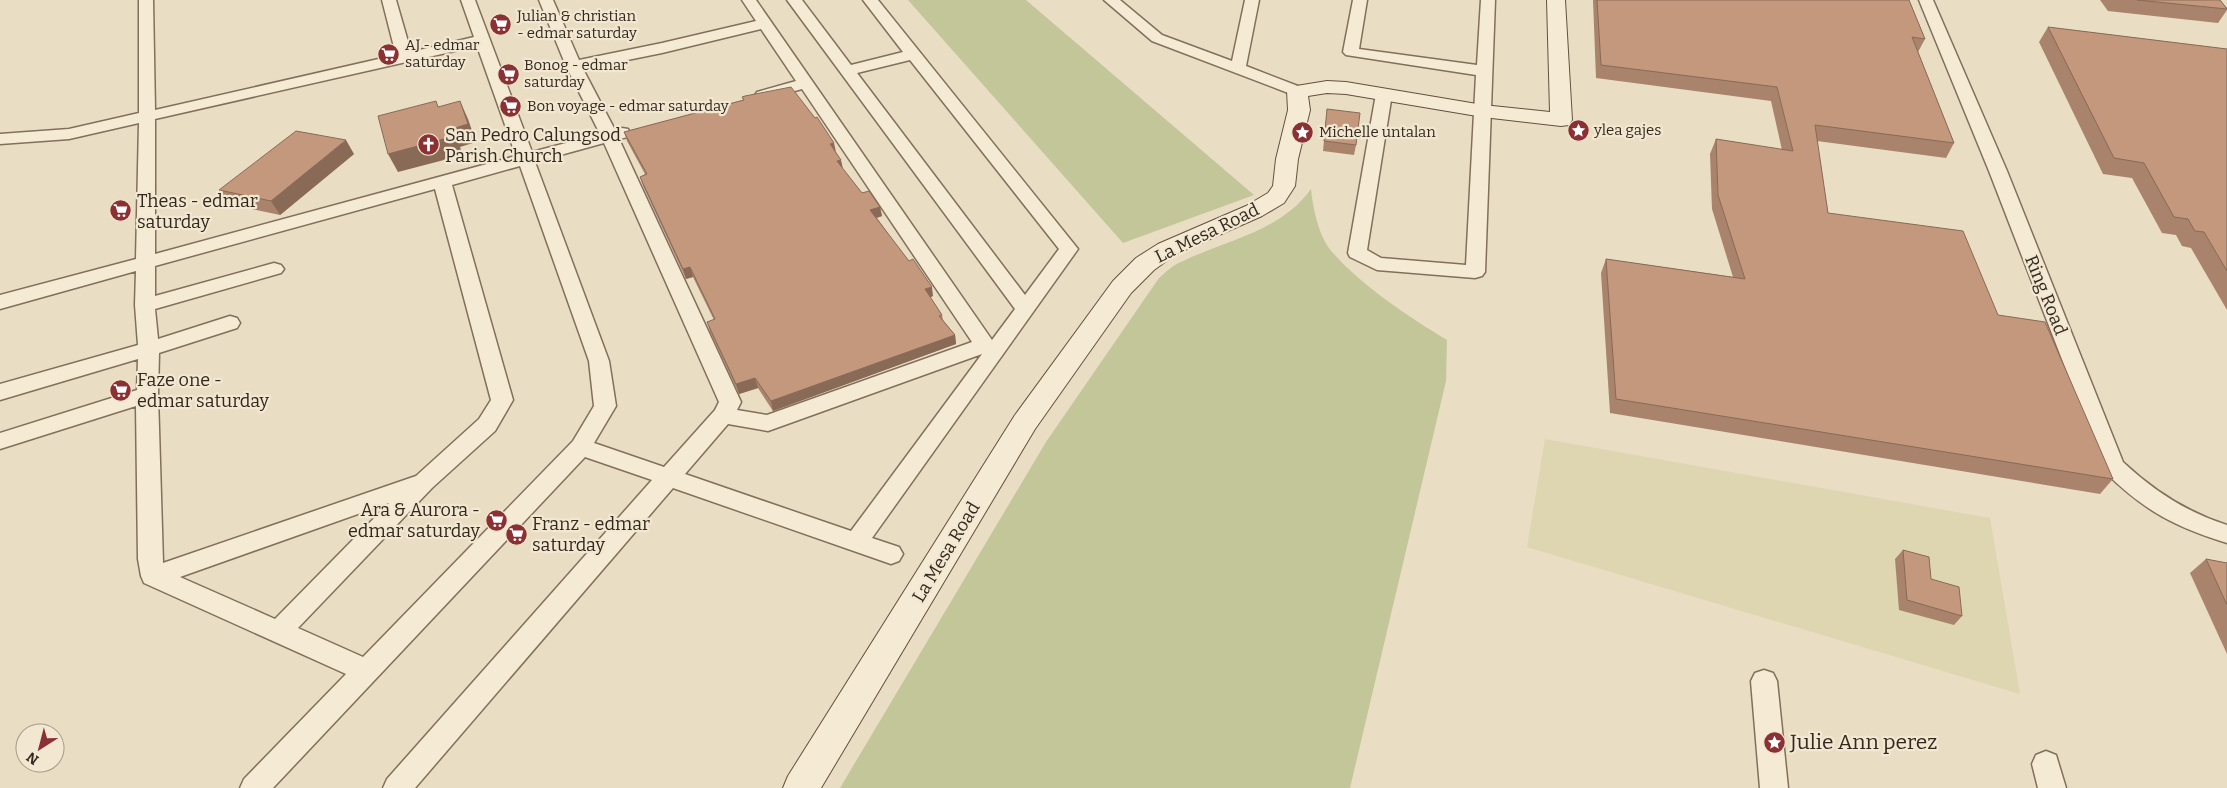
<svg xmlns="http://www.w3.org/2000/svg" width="2227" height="788" font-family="Bitter,serif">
	<rect width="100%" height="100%" fill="#e9ddc3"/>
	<path fill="#ded6b1" d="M1545,439L1990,518L2020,694L1527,547Z"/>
	<g fill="#c2c698">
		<path d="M908,0H1026L1254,195L1123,243Z"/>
		<path d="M1311,189C1313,209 1319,238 1333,253C1362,286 1409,317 1447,340L1446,381L1350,788H840L1046,442L1159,278C1166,272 1173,265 1181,262C1226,240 1280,232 1311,189Z"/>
	</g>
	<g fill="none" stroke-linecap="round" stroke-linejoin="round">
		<defs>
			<g id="street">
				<path d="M139,0H153L155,110L396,55L382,0H396L411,52L474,37L461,0H475L532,152L600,134L566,66L539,0H553L579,60L662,43L756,21L742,0H756L992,340L1015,309L787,0H802L851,65L903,52L863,0H878L1078,249L872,538L899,547L903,554L899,561L891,564L673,488L415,788H383L387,779L652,480L585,457L273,788H240L244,779L346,674L144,583L141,576L138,559L136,406L0,449V433L137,390L138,359L0,400V384L138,345L135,305L136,271L0,309V295L136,259L139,123L69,139L0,144V134L69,129L139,113ZM761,29L796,81L757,92L755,95L757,98L763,100L802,89L972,342L767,415L737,410L741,402L619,139L628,137L630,133L628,129L622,128L615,130L583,69L662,53ZM477,46L516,156L155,254V119ZM910,60L1059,249L1025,295L857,73ZM604,143L719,402L715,410L664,467L594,443L616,406L609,361L535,162ZM520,166L589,361L594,406L573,441L363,657L298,628L432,488L495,431L513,400L452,185ZM435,189L491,400L479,419L416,476L163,563L158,395L159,353L237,328L240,323L237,318L230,316L158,339L155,309L281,273L284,269L281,265L274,263L155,296V266ZM982,354L851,531L685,474L728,424L768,431ZM389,503L275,619L180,577Z"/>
				<path d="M1104,0H1120L1162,35L1232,61L1245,0H1259L1246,66L1303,88L1305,91L1303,94H1291L1152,41Z"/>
				<path d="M1353,0H1367L1359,49L1477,65L1481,0H1495L1485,272L1482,276L1475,278L1377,270L1350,257L1348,253L1376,94L1378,91H1390L1392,94L1367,250L1381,258L1466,265L1476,75L1346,55L1343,52Z"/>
				<path d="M1919,0H1933L2007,171L2123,462C2154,491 2186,512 2227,525V543C2175,527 2145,511 2106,473L1989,171Z"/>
				<path d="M1764,670L1773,673L1777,681L1788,788H1760L1751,681L1755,673Z"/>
				<path d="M2046,751L2056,755L2066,788H2038L2032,764L2036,755Z"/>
			</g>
			<path id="secondary" d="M1547,0H1565L1572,120L1569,125L1561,126L1483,117L1346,94L1327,93L1308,96L1310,110L1298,159L1295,186L1284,203L1262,216L1176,254L1154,270L1131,293L1035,429L821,788H783L788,776L1015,415L1113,281L1136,258L1158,244L1246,206L1268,193L1273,186L1276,159L1288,110L1287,91L1290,87L1327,81L1346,82L1483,105L1550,112Z"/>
		</defs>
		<use href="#street" stroke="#826f5c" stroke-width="3"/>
		<use href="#secondary" stroke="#64503f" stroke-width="2"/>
		<use href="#street" fill="#f5ebd5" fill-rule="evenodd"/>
		<use href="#secondary" fill="#f5ebd5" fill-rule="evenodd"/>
	</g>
	<g fill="#a9836b">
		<path d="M1593,0H1909L1925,39L1918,52L1954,143L1946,158L1817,141L1828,213L1998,315L2113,479L2100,494L1610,413L1601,273L1606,259L1733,277L1712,209L1710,154L1716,139L1782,150L1771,101L1596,78Z"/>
		<path d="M2100,0H2220L2227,8V10L2218,23L2108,11Z"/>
		<path d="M2048,27L2227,49V310L2191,248L2182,246L2176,235L2162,233L2132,178L2103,174L2039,42Z"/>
		<path d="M742,97L836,152L842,168L862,193L880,207L882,216L877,218L933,296L930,297L942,315L943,320L955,335L956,344L773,411L758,388L739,394L710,332L707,322L714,320L693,277L686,279L643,186L640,177L645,174L627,141L624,132L743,100Z"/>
		<path d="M1327,109L1356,145L1354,155L1323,151Z"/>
		<path d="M354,154L280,215L228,204L219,190Z"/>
		<path d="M1903,550L1931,579L1962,616L1954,625L1899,610L1895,559Z"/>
		<path d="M2206,559L2227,563V654L2190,573Z"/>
	</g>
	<g fill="#896a57">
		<path d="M460,101L468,119L476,142L460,147L463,155L398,172L388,154L452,129Z"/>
		<path d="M346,140L354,154L280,215L271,201Z"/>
		<path d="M834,143L836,152L830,144Z"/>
		<path d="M841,160L843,169L837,161Z"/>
		<path d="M880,207L882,216L872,219L870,210Z"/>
		<path d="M690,267L693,277L686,279L683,269Z"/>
		<path d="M932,287L933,296L926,299L925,289Z"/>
		<path d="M955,335L956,344L773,411L771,401Z"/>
		<path d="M755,378L758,388L739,394L736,384Z"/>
	</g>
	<g fill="#c4987c" stroke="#896a57">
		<path d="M1597,0H1909L1925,39L1912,37L1954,143L1815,125L1828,213L1963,231L1998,315L2045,322L2113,479L1616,399L1606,259L1745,279L1718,195L1716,139L1793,151L1777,87L1601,65Z"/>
		<path d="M2137,0H2220L2227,9Z"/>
		<path d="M2048,27L2227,49V271L2204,232L2195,231L2188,219L2174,217L2144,163L2114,158Z"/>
		<path d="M791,87L815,118L817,117L834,143L830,144L841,160L837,161L862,193L869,191L880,207L870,210L909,261L913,259L932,287L925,289L942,315L939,316L955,335L771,401L755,378L736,384L707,322L715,319L690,267L683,269L640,177L647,174L624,132L744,100L742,97L745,96Z"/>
		<path d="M436,101L438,107L460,101L468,124L452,129L455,136L388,154L378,116Z"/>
		<path d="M1327,109L1360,113L1356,145L1324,141Z"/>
		<path d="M296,131L346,140L271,201L219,190Z"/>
		<path d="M1903,550L1929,557L1931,579L1959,587L1962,616L1907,600Z"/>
		<path d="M2206,559L2227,563V605Z"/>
	</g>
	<defs>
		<symbol id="supermarket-disc" viewBox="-11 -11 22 22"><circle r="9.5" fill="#8b3134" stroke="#f2e8d2"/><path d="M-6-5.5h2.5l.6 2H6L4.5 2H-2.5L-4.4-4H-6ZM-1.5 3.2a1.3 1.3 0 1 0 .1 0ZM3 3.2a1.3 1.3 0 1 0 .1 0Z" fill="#fff"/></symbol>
		<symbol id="sight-disc" viewBox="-11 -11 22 22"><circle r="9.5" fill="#8b3134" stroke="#f2e8d2"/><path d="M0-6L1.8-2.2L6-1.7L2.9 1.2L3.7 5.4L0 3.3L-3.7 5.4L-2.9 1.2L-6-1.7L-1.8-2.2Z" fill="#fff"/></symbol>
		<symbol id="church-disc" viewBox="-11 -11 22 22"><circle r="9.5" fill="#8b3134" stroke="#f2e8d2"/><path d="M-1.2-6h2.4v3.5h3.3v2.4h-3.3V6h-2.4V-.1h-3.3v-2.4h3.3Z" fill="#fff"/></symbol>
	</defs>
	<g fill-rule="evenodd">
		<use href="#supermarket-disc" x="488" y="12" width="25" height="25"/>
		<use href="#supermarket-disc" x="376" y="42" width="25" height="25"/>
		<use href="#supermarket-disc" x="496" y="62" width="25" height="25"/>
		<use href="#supermarket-disc" x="498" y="94" width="25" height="25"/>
		<use href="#sight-disc" x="1566" y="118" width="25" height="25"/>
		<use href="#sight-disc" x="1290" y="120" width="25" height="25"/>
		<use href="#church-disc" x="416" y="132" width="25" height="25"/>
		<use href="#supermarket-disc" x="108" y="198" width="25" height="25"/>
		<use href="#supermarket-disc" x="108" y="378" width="25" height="25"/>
		<use href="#supermarket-disc" x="484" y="508" width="25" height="25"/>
		<use href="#supermarket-disc" x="504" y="522" width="25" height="25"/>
		<use href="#sight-disc" x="1762" y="730" width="25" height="25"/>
	</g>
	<g text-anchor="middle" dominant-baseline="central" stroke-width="4.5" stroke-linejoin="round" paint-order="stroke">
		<g font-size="15" fill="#33281e" stroke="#f2e8d2" text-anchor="start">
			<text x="517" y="16">Julian &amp; christian<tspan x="517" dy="17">- edmar saturday</tspan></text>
			<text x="405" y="45">AJ - edmar<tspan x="405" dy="17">saturday</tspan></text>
			<text x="524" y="65">Bonog - edmar<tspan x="524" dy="17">saturday</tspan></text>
			<text x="527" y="106">Bon voyage - edmar saturday</text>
			<text x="1594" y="130">ylea gajes</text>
			<text x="1319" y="132">Michelle untalan</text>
		</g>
		<g font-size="18" fill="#33281e" stroke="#f2e8d2" text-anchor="start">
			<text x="445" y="135">San Pedro Calungsod<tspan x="445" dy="21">Parish Church</tspan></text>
			<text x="137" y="201">Theas - edmar<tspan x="137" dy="21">saturday</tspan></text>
			<text x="137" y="380">Faze one -<tspan x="137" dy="21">edmar saturday</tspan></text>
			<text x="480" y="510" text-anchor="end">Ara &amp; Aurora -<tspan x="480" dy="21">edmar saturday</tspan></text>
			<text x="532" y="524">Franz - edmar<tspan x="532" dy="21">saturday</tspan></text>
		</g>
		<g font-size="18" fill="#33281e" stroke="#f2e8d2">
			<text transform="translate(1207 233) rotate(-26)">La Mesa Road</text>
			<text transform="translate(2046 295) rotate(68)">Ring Road</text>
			<text transform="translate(946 552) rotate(-59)">La Mesa Road</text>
		</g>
		<g font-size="21" fill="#33281e" stroke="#f2e8d2" text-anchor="start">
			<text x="1790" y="742">Julie Ann perez</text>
		</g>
	</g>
	<g transform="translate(40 748) rotate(216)"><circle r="24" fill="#f2e8d2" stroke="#a69b8a"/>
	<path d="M0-4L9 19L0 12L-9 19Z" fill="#8b3134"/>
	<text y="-8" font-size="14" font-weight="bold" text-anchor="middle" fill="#33281e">N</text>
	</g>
</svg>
